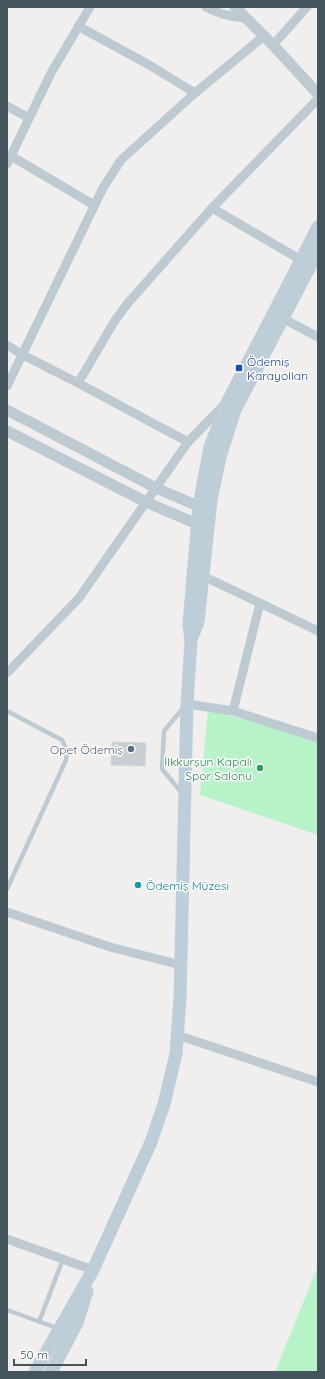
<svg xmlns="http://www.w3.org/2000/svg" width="325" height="1379" font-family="Quicksand,sans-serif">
	<rect width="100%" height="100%" fill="#f1eeee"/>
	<g fill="#b7f3c9">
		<path d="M208,710L308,736L318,740V835L200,795Z"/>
		<path d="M318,1266V1372H275Z"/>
	</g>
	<path fill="#c9ced3" stroke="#d1d5da" d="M112,742L146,743L145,766L111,765Z"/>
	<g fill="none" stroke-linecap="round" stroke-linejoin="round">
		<g stroke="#bdcad2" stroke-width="4.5">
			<path d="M7,711L62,740C66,747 67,752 66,760L7,889"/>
			<path d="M182,793L162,769L164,731L184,707"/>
			<path d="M7,1310L57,1328"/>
			<path d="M39,1322L63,1259"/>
		</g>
		<g stroke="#bdcad2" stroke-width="9">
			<path d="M206,7C219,14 230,17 245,18"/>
			<path d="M78,26L151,66L195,93"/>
			<path d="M273,45L307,7"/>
			<path d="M7,106L29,118"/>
			<path d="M11,156L94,205"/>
			<path d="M7,164L51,73L90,7"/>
			<path d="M212,208L301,260"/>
			<path d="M282,318L318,337"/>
			<path d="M7,345L21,354L78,383L188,442"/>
			<path d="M78,383L114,322L128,303L212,208L318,99"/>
			<path d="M7,386L103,188L121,160L195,93L264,36"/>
			<path d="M203,576L260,603"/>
			<path d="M7,673L79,598L188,442L224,405"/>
			<path d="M187,704L233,711L318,738"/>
			<path d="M233,711L260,603L318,631"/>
			<path d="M7,912L110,947L181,965"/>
			<path d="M177,1035L318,1082"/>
			<path d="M7,1239L93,1270"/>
		</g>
		<g stroke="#bdcad2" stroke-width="11">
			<path d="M235,7L273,45L318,94"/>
			<path d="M7,410L156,488L205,509"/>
			<path d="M7,431L146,502L204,527"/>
		</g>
		<g stroke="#beced9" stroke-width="13">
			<path d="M192,637L198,622L211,500L220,457L235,410L318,251"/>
			<path d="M35,1372L93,1270L151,1142L164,1104L176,1054L180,998L187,704L191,641L189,624L199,506L210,447L227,403L318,227"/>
			<path d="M51,1372L77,1323L87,1291"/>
		</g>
	</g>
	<rect fill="#1a4fb4" stroke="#fff" stroke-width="1.5" x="235" y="364" width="8" height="8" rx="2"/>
	<circle fill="#5c6f8a" stroke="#fff" stroke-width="1.5" cx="131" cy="749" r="4"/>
	<circle fill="#2e9e5b" stroke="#fff" stroke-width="1.5" cx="260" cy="768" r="4"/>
	<circle fill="#0f9aa8" stroke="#fff" stroke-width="1.5" cx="138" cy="885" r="4"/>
	<g text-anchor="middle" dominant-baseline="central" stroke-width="3" stroke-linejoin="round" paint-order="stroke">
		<g font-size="12" fill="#164399" stroke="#fff" text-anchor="start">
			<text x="247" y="361">Ödemiş<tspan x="247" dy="14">Karayolları</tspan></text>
		</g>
		<g font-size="12" fill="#4e5e75" stroke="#fff" text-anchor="end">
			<text x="123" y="749">Opet Ödemiş</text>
		</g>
		<g font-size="12" fill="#27864d" stroke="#fff" text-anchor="end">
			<text x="252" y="761">İlkkurşun Kapalı<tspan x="252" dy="14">Spor Salonu</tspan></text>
		</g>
		<g font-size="12" fill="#0d838f" stroke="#fff" text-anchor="start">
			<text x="146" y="885">Ödemiş Müzesi</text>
		</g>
	</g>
	<rect width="325" height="1379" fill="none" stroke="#44545d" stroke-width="16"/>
	<path d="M14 1359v6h72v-6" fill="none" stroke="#44545d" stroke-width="2"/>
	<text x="20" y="1359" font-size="12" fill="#44545d" stroke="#ffffff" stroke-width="3" paint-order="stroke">50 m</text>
</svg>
